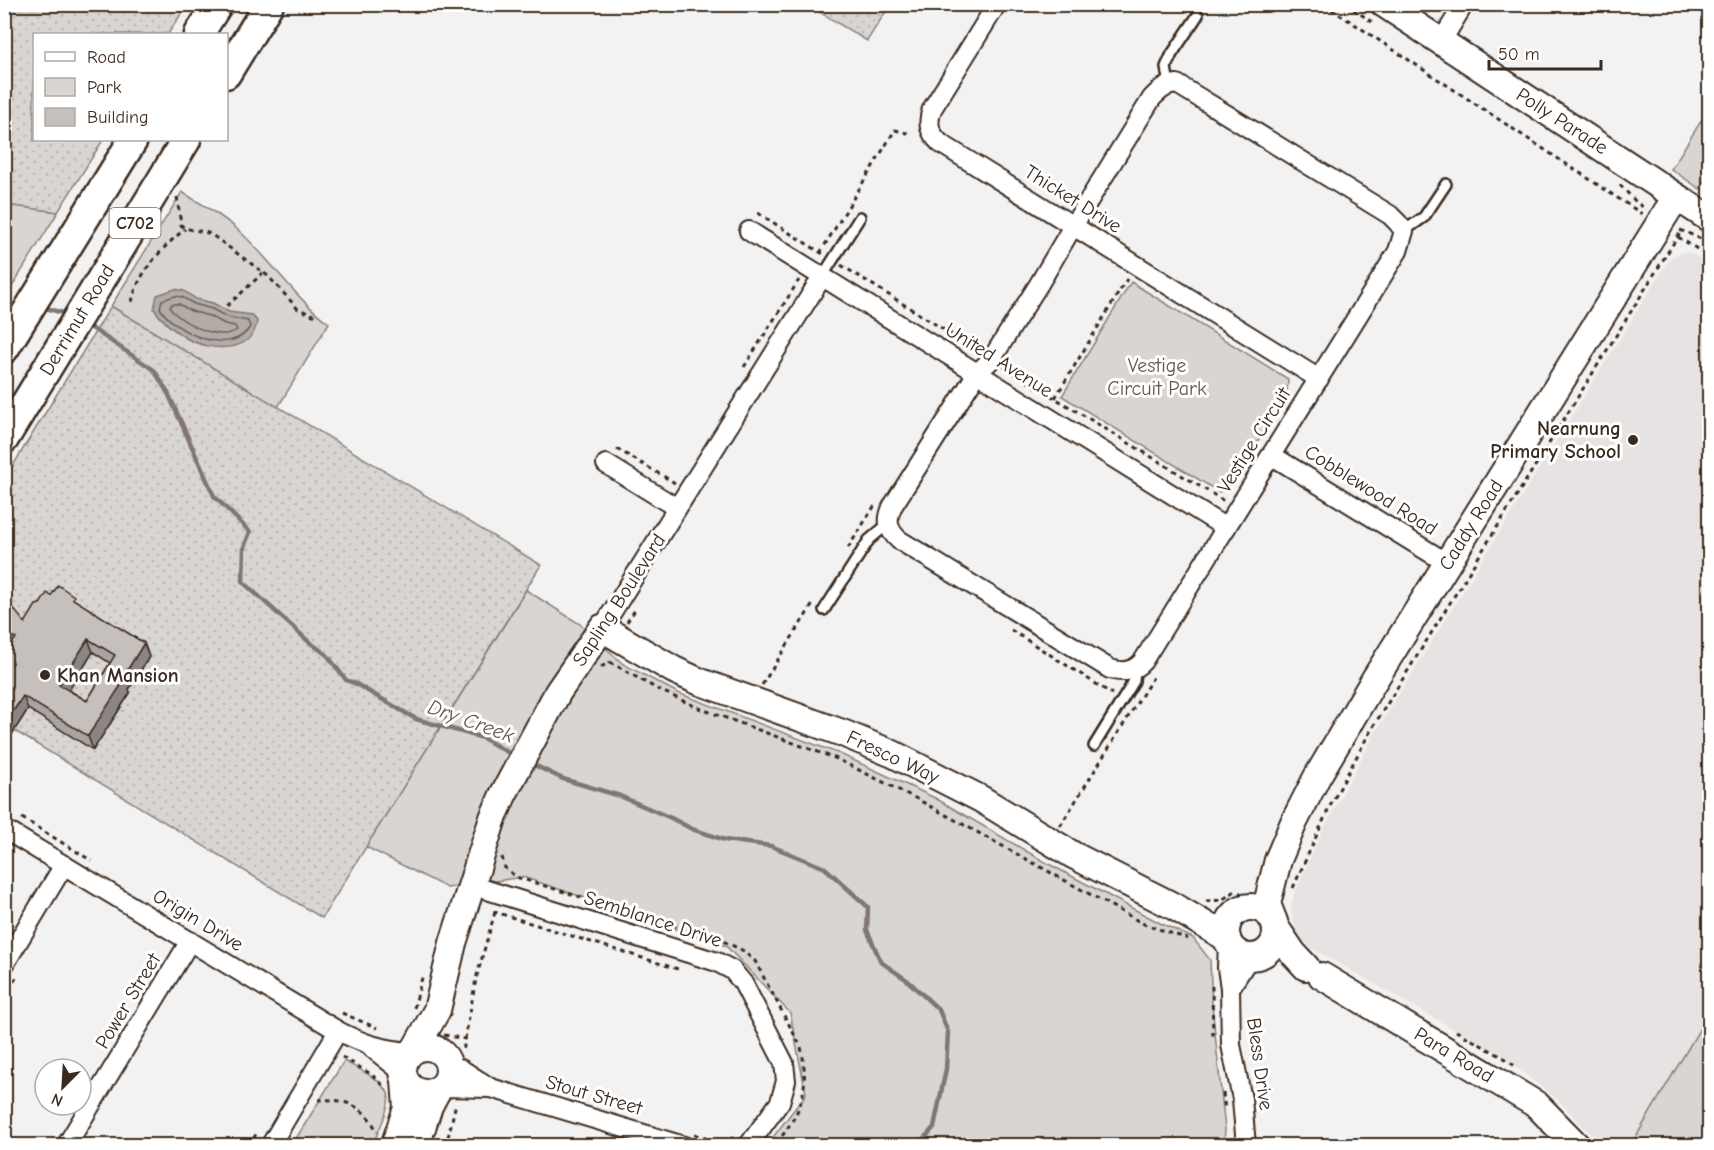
<svg xmlns="http://www.w3.org/2000/svg" width="1714" height="1150" font-family="'Comic Neue',sans-serif">
	<defs>
		<pattern id="grass-dots" width="8" height="8" patternUnits="userSpaceOnUse" patternTransform="scale(1.5)"><rect width="8" height="8" fill="#d8d5d2"/><path d="M2 2h.1M6 6h.1" fill="none" stroke="#bab7b4" stroke-width="1.8" stroke-linecap="round"/></pattern>
	</defs>
	<rect width="100%" height="100%" fill="#f3f2f2"/>
	<filter id="ink" filterUnits="userSpaceOnUse"><feTurbulence type="fractalNoise" baseFrequency=".0167" numOctaves="2"/><feDisplacementMap in="SourceGraphic" scale="12" xChannelSelector="R" yChannelSelector="G"/><feConvolveMatrix kernelMatrix="1 2 1 2 8 2 1 2 1" color-interpolation-filters="sRGB"/></filter>
	<g filter="url(#ink)">
		<path fill="#e6e3e2" d="M1688,252L1710,264L1709,1013L1631,1145H1601L1556,1098L1501,1056L1311,948L1302,940L1294,927L1291,906L1294,894L1319,838L1375,733L1665,266L1671,258L1679,253Z"/>
		<g fill="url(#grass-dots)" stroke="#8a8078" stroke-width="1.5">
			<path d="M5,5H187L168,34H34V140H103L58,212L5,205Z"/>
			<path d="M808,5H890L867,41Z"/>
			<path d="M111,306L541,565L322,918L5,725L4,480Z"/>
		</g>
		<g fill="#d8d5d2" stroke="#8a8078" stroke-width="1.5">
			<path d="M1709,108V174L1700,189L1671,169Z"/>
			<path d="M182,192C201,204 220,214 237,229C270,258 293,297 329,323L278,407L111,306Z"/>
			<path d="M5,205L58,212L5,298L4,205Z"/>
			<path d="M1131,282L1288,379L1287,394L1228,489L1219,492L1062,396Z"/>
			<path d="M526,590L580,624L623,664L678,693L840,754L935,798L1045,862L1160,923L1193,938L1210,960L1212,1005L1225,1129L1224,1145H767L806,1094L790,1013L726,946L523,877L447,888L366,847Z"/>
			<path d="M1709,1013V1145H1631Z"/>
			<path d="M344,1061C358,1069 378,1077 387,1091C394,1101 377,1135 372,1145H292Z"/>
		</g>
		<path fill="#b2aba7" stroke="#827770" stroke-width="1.5" d="M175,289L184,291L196,299L213,303L229,312L252,315L257,321C253,355 208,351 186,338C173,330 162,321 154,309L157,295Z"/>
		<g fill="none" stroke-linecap="round" stroke-linejoin="round">
			<g stroke="#6b5e55" stroke-width="1.5">
				<path d="M175,296L182,297L194,304L212,309L227,317L248,321L250,327C231,358 175,333 160,308L162,300Z"/>
				<path d="M172,304H179L191,311L209,316L225,324L235,326L237,330C219,342 186,324 172,311L170,307Z"/>
			</g>
			<g stroke="#827770" stroke-width="4.5">
				<path d="M43,307L69,315"/>
				<path d="M84,323L154,370L168,393L214,496L250,532L244,547L243,582L308,641L327,655L346,680L356,684L416,719L483,738L514,756"/>
				<path d="M530,763L563,779L620,796L671,818L692,829L725,840L771,846L825,868L868,907L867,930L881,962L907,980L939,1010L948,1032L946,1069L934,1127L918,1146"/>
			</g>
			<defs>
				<g id="lane">
					<path d="M1169,85L1166,67L1172,54L1198,15"/>
					<path d="M1404,231L1424,217L1446,184"/>
					<path d="M822,277L860,217"/>
					<path d="M824,610L869,540L882,529L889,528"/>
					<path d="M1094,746L1134,681L1135,668"/>
				</g>
				<g id="street">
					<path d="M997,4L932,109C927,124 929,132 940,143L1319,379"/>
					<path d="M1441,42L1464,4"/>
					<path d="M1177,84L1390,215L1398,223L1404,231L1398,251L1143,661C1133,672 1124,673 1110,669L899,540C888,530 886,521 892,507L977,373L991,360L1039,284L1073,226L1152,98C1160,90 1165,85 1177,84Z"/>
					<path d="M749,231L1226,528"/>
					<path d="M1271,455L1447,563"/>
					<path d="M606,464L677,508"/>
					<path d="M602,628L822,277"/>
					<path d="M4,829L338,1031C364,1044 382,1050 412,1052"/>
					<path d="M471,885L717,962L732,970L743,983L784,1063L786,1081L780,1102L748,1146"/>
					<path d="M1228,942L1227,968L1230,988L1231,1045L1242,1099L1246,1146"/>
					<path d="M4,965L64,865"/>
					<path d="M1230,988L1246,963L1254,957"/>
					<path d="M372,1048L397,1068L404,1076"/>
					<path d="M447,1063L461,1069L489,1087"/>
					<path d="M440,1087L491,1088L684,1146"/>
					<path d="M66,1146L190,941"/>
					<path d="M270,1146L338,1031"/>
				</g>
				<g id="secondary">
					<path d="M1384,4L1710,219"/>
					<circle cx="1251" cy="932" r="25"/>
					<path d="M1273,919L1267,904L1278,860L1294,822L1317,777L1373,682L1676,197"/>
					<path d="M1276,928L1293,953L1306,967"/>
					<path d="M1322,976L1537,1105L1577,1146"/>
					<circle cx="426" cy="1070" r="23"/>
					<path d="M415,1049L437,1010L453,943L493,818L503,795L558,692L602,628L674,670L698,681L845,734L893,754L981,799L1073,855L1175,907L1227,938"/>
					<path d="M394,1146L407,1108L405,1080"/>
					<path d="M416,1146L429,1106L438,1089"/>
				</g>
				<g id="primary">
					<path d="M199,34L218,4"/>
					<path d="M226,74L269,4"/>
					<path d="M4,349L133,140"/>
					<path d="M4,439L186,140"/>
				</g>
			</defs>
			<use href="#lane" stroke="#3b2a1e" stroke-width="14"/>
			<use href="#street" stroke="#3b2a1e" stroke-width="22"/>
			<use href="#secondary" stroke="#3b2a1e" stroke-width="30"/>
			<use href="#primary" stroke="#3b2a1e" stroke-width="33"/>
			<g stroke="#3b2a1e" stroke-width="3" stroke-dasharray="4.5 4.5" stroke-linecap="butt">
				<path d="M1324,4L1642,214"/>
				<path d="M1346,4L1372,22"/>
				<path d="M1620,185L1637,203L1646,209"/>
				<path d="M177,197L181,225C189,232 202,229 212,235L268,276L298,309L316,316"/>
				<path d="M758,213L823,254"/>
				<path d="M1680,230L1699,238L1710,245"/>
				<path d="M1678,237L1710,257"/>
				<path d="M820,253L895,130L911,134"/>
				<path d="M841,265L978,351"/>
				<path d="M132,302C138,272 163,247 185,229"/>
				<path d="M227,306L263,273"/>
				<path d="M744,367L799,280"/>
				<path d="M1004,367L1224,501"/>
				<path d="M1055,398L1127,279"/>
				<path d="M617,449L675,483"/>
				<path d="M4,466L9,459"/>
				<path d="M848,548L875,505"/>
				<path d="M627,622L637,607"/>
				<path d="M1011,630L1112,694"/>
				<path d="M610,662L657,689L699,708L837,759L917,799L1144,924L1188,939"/>
				<path d="M601,667L610,662"/>
				<path d="M762,685L813,604"/>
				<path d="M22,818L92,861"/>
				<path d="M1060,826L1155,674"/>
				<path d="M502,857L505,868L516,877L723,941L742,950L755,961L801,1047C810,1091 802,1112 774,1146"/>
				<path d="M1293,888L1329,808L1371,730L1681,231"/>
				<path d="M1206,901L1222,900L1235,891L1250,897"/>
				<path d="M495,910V912L681,970"/>
				<path d="M1212,986L1213,1039"/>
				<path d="M4,997L18,975"/>
				<path d="M414,1008L423,974"/>
				<path d="M342,1013L377,1028"/>
				<path d="M1456,1031L1506,1059L1517,1068"/>
				<path d="M444,1035L465,1039L463,1052"/>
				<path d="M465,1039L476,979L495,912"/>
				<path d="M342,1057L371,1074L385,1087"/>
				<path d="M1223,1093L1225,1110"/>
				<path d="M318,1100C344,1098 366,1106 377,1132"/>
				<path d="M694,1134L726,1146"/>
				<path d="M249,1146L258,1131"/>
				<path d="M446,1146L456,1103"/>
				<path d="M727,1146L733,1137"/>
			</g>
			<use href="#lane" stroke="#fff" stroke-width="9"/>
			<use href="#street" stroke="#fff" stroke-width="18"/>
			<use href="#secondary" stroke="#fff" stroke-width="26"/>
			<use href="#primary" stroke="#fff" stroke-width="28"/>
		</g>
		<path fill="#aaa5a3" stroke="#3b2a1e" stroke-width="1.5" fill-rule="evenodd" d="M51,596L76,601L144,643L149,657L129,689L130,693L93,750L28,709L4,747V663L7,659L10,647L4,645V606L25,623L40,604ZM93,652L110,663L87,701L69,690Z"/>
		<g fill="#8b8684" stroke="#3b2a1e" stroke-width="1.5">
			<path d="M88,639L93,652L64,698L59,685Z"/>
			<path d="M144,643L149,657L129,689L130,693L93,750L88,736L123,677Z"/>
			<path d="M23,696L28,709L4,747V725Z"/>
		</g>
		<path fill="#c6c0bd" stroke="#3b2a1e" stroke-width="1.5" fill-rule="evenodd" d="M58,585L74,596L73,599L144,643L123,677L125,679L88,736L23,696L4,725V663L7,659L6,652L16,638L4,633V606H8L13,608L25,623L36,605L40,604L47,593L51,596ZM88,639L115,655L87,701L59,685Z"/>
	</g>
	<g fill="#3b2a1e" stroke="#fff" stroke-width="2">
		<circle cx="1633" cy="440" r="6"/>
		<circle cx="45" cy="675" r="6"/>
	</g>
	<g text-anchor="middle" dominant-baseline="central" stroke-width="6" stroke-linejoin="round" paint-order="stroke">
		<rect fill="#fff" stroke="#766a62" stroke-width="1.5" x="109.5" y="208" width="51" height="30" rx="4.5"/>
		<g font-size="18" font-weight="bold" fill="#3b2a1e">
			<text x="135" y="223">C702</text>
		</g>
		<g font-size="20" fill="#3b2a1e" stroke="#fff">
			<text transform="translate(1562 121) rotate(33)">Polly Parade</text>
			<text transform="translate(1073 199) rotate(32)">Thicket Drive</text>
			<text transform="translate(77 320) rotate(-59)">Derrimut Road</text>
			<text transform="translate(999 360) rotate(32)">United Avenue</text>
			<text transform="translate(1254 440) rotate(-58)">Vestige Circuit</text>
			<text transform="translate(1371 490) rotate(32)">Cobblewood Road</text>
			<text transform="translate(1471 525) rotate(-58)">Caddy Road</text>
			<text transform="translate(619 600) rotate(-57)">Sapling Boulevard</text>
			<text transform="translate(893 757) rotate(25)">Fresco Way</text>
			<text transform="translate(653 919) rotate(18)">Semblance Drive</text>
			<text transform="translate(198 920) rotate(31)">Origin Drive</text>
			<text transform="translate(128 1001) rotate(-59)">Power Street</text>
			<text transform="translate(1454 1055) rotate(31)">Para Road</text>
			<text transform="translate(1260 1064) rotate(82)">Bless Drive</text>
			<text transform="translate(594 1095) rotate(16)">Stout Street</text>
		</g>
		<g font-size="20" fill="#62554b" stroke="#fff">
			<text x="1157" y="365">Vestige<tspan x="1157" dy="23">Circuit Park</tspan></text>
		</g>
		<g font-size="20" font-weight="bold" fill="#3b2a1e" stroke="#fff" text-anchor="end">
			<text x="1621" y="428">Nearnung<tspan x="1621" dy="23">Primary School</tspan></text>
			<text x="57" y="675" text-anchor="start">Khan Mansion</text>
		</g>
		<g font-size="21" font-style="italic" fill="#65574e" stroke="#fff">
			<text transform="translate(471 721) rotate(20)">Dry Creek</text>
		</g>
	</g>
	<rect width="1714" height="1150" fill="none" stroke="#fff" stroke-width="24"/>
	<rect x="12" y="12" width="1690" height="1126" fill="none" stroke="#3b2a1e" stroke-width="2" filter="url(#ink)"/>
	<rect x="33" y="33" width="195" height="108" fill="#ffffff" stroke="#b1aaa5" stroke-width="1.5"/>
	<rect x="45" y="52" width="30" height="9" fill="#ffffff" stroke="#b1aaa5" stroke-width="1.5"/>
	<text x="87" y="63" font-size="18" fill="#3b2a1e">Road</text>
	<rect x="45" y="78" width="30" height="18" fill="#d8d5d2" stroke="#b1aaa5" stroke-width="1.5"/>
	<text x="87" y="93" font-size="18" fill="#3b2a1e">Park</text>
	<rect x="45" y="108" width="30" height="18" fill="#c6c0bd" stroke="#b1aaa5" stroke-width="1.5"/>
	<text x="87" y="123" font-size="18" fill="#3b2a1e">Building</text>
	<g transform="translate(63 1087) rotate(204)"><circle r="28" fill="#ffffff" stroke="#b1aaa5" stroke-width="1.5"/>
	<path d="M0-4.5L10 22L0 15L-10 22Z" fill="#3b2a1e"/>
	<text y="-9" font-size="16" font-weight="bold" text-anchor="middle" fill="#3b2a1e">N</text>
	</g>
	<path d="M1489 60v9h112v-9" fill="none" stroke="#3b2a1e" stroke-width="3"/>
	<text x="1498" y="60" font-size="18" fill="#3b2a1e" stroke="#ffffff" stroke-width="4.5" paint-order="stroke">50 m</text>
</svg>
